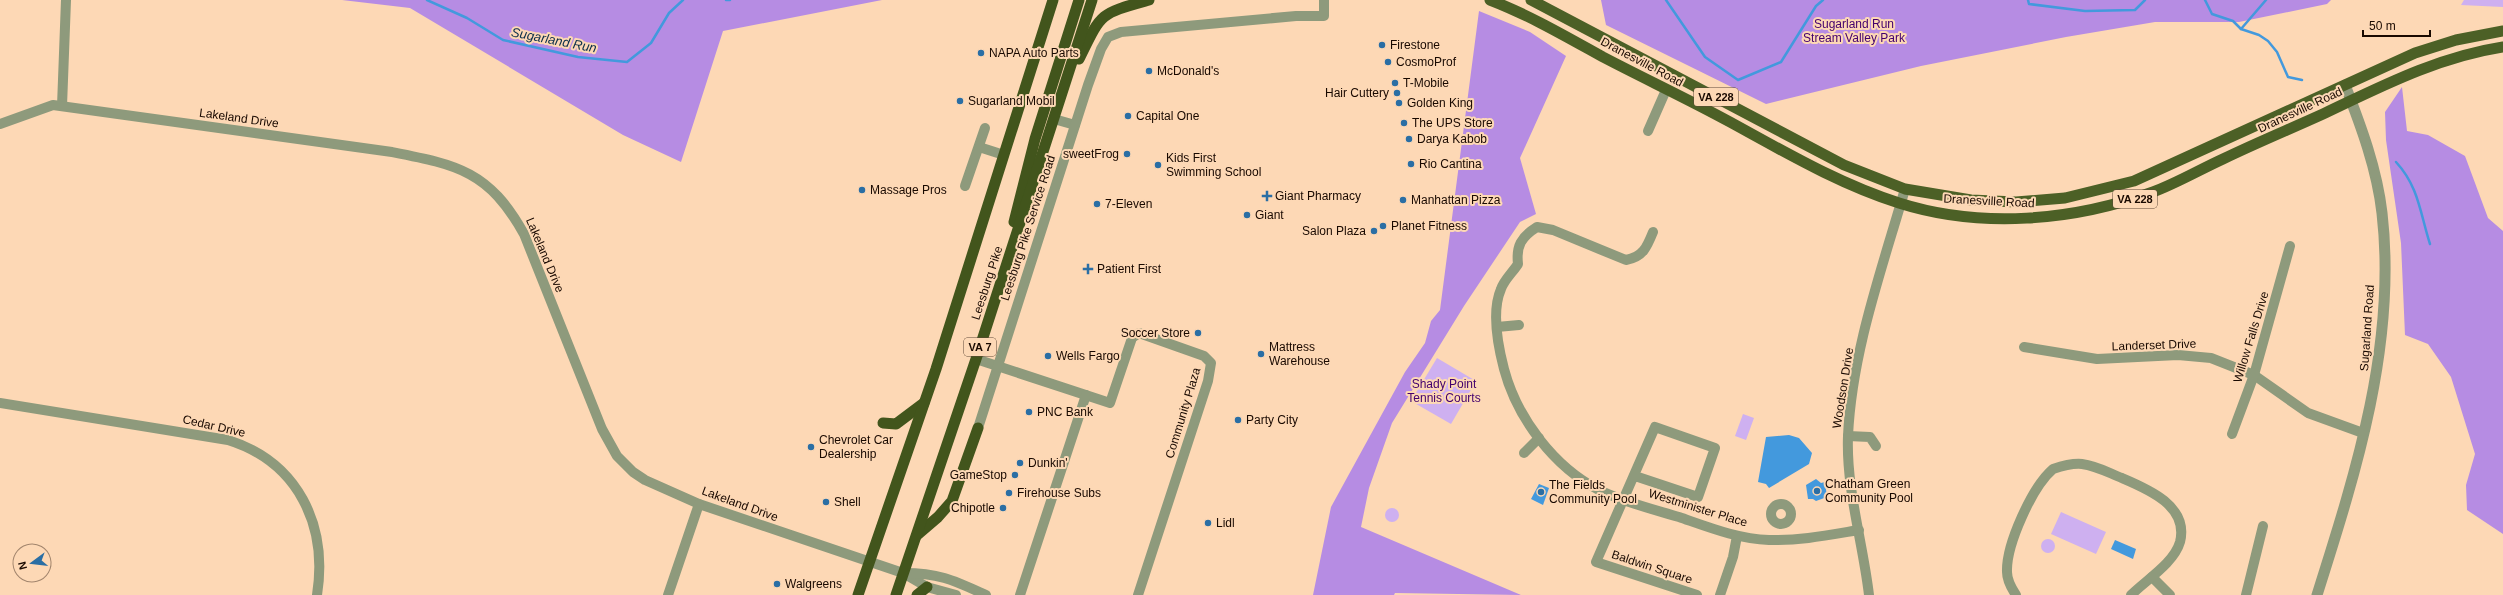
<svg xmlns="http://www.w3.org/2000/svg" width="2503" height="595" font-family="Helvetica,sans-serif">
	<rect width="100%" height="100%" fill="#fdd8b5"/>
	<g fill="#ceb0f0">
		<path d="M2464,0H2503V7L2461,5Z"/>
		<path d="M1437,358L1476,381L1451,424L1411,401Z"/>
		<path d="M1743,414L1754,418L1746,440L1735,436Z"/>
		<circle cx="1392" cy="515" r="7"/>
		<path d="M2061,512L2106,532L2096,554L2051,534Z"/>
		<circle cx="2048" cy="546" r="7"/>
	</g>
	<g fill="#b68ce3">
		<path d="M342,0H882L723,31L681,162L623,135L410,8Z"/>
		<path d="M1601,0H2331L2327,4L2239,22H2155L2066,37L1921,66L1766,104L1606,25Z"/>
		<path d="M1479,11L1530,32L1566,56L1520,158L1536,214L1520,222L1464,306L1392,423L1369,488L1361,527L1521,595L1395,593L1394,595H1313L1331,507L1405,372L1425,343L1431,321L1440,310Z"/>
		<path d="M2402,87L2407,131L2428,135L2465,156L2488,218L2503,231V534L2467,510L2466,485L2475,454L2451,377L2428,344L2405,335L2401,243L2386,140L2385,112Z"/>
	</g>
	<g fill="#4399dd">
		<path d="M1789,435L1799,438L1812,453L1809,464L1769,488L1766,484L1758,482L1766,437Z"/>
		<path d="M1816,479L1821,483L1825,482L1827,497L1816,501L1813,499H1808L1806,485Z"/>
		<path d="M1539,484L1549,488L1543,505L1531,499Z"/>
		<path d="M2115,540L2136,549L2133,559L2111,549Z"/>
	</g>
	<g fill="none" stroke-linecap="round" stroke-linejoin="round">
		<g stroke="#4399dd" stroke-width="2.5">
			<path d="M427,0L467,18L503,40L578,57L627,62L651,43L669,13L683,0"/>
			<path d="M726,0H730"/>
			<path d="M1666,0L1705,57L1738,80L1781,62L1816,6L1823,0"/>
			<path d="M2028,0L2029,4L2085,11L2135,10L2145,0"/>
			<path d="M2205,0L2212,14L2233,21L2241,29L2259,35L2268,41L2277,52L2288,77L2302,80"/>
			<path d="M2241,29L2266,0"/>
			<path d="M2396,162C2419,187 2420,213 2430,244"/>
		</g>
		<g stroke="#8e9a7c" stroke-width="10">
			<path d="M62,106L66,0"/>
			<path d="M1054,119L1075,125"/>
			<path d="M0,124L53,105L392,152C458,165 489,171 524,234L602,429L617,456L633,472L645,480L699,504L903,573L927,587L956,595"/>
			<path d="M1648,131L1666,90"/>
			<path d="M979,147L1004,155"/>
			<path d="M965,186L985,128"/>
			<path d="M1653,232C1647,247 1643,257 1626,260L1553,230L1537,227C1521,237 1516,246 1518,264C1513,272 1504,280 1501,289C1491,312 1498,346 1504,369C1517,418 1554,467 1599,490C1623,502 1652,509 1679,517C1708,527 1738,539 1769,540C1799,541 1829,535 1859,530"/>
			<path d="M1497,327L1519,325"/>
			<path d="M2024,347L2097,359L2178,355L2211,358L2254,375L2308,413L2363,433"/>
			<path d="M976,359L1110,403L1132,338L1139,333L1204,356L1211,363L1208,381L1138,595"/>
			<path d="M0,403L228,440C298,462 328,525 317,595"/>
			<path d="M978,428L1088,85L1101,49L1108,37L1121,32L1296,16H1324V0"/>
			<path d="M2232,434L2254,375L2290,246"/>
			<path d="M1848,436L1870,437L1876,446"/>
			<path d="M1524,453L1539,438"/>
			<path d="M1635,476L1698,497L1715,448L1655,427L1596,562L1697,595"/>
			<circle cx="1781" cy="514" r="10"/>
			<path d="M904,573C940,573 955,581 986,595"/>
			<path d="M2152,577L2170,595"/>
			<path d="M668,595L699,504"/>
			<path d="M1020,595L1086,395"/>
			<path d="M1720,595L1733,557L1737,536"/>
			<path d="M1869,595C1863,543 1846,489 1848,436C1852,351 1882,269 1905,189"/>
			<path d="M2016,595C2012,589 2007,580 2007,572C2006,545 2032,487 2053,469C2062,466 2072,463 2082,464C2097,466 2109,473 2122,478C2148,489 2189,506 2180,542C2174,563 2146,580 2131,595"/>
			<path d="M2246,595L2263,526"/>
		</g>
		<path stroke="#8e9a7c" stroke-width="11" d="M2317,595C2356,472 2397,344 2382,213C2377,169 2361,126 2345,85"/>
		<g stroke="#4c6026" stroke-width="11">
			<path d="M1490,0C1529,15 1565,36 1603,57C1645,79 1688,99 1730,122C1785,152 1839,184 1899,203C1981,229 2073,221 2153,192C2177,183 2199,170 2223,159C2256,143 2290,129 2323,114C2382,86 2438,57 2503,47"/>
			<path d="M1531,0L1844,165L1905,189L1971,200L2016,202L2065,198L2134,181L2415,53L2456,40L2503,31"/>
		</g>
		<g stroke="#42551c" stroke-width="11">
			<path d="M1079,59C1102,12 1099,14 1149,0"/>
			<path d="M1014,222L1035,139L1079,0"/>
			<path d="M883,423L896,424L924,403"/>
			<path d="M917,535L938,517L952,501L978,428"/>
			<path d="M858,595L936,369L1053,0"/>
			<path d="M896,595L976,359L1092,0"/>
			<path d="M917,595L927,587"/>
		</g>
	</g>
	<g fill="#2a6ea4" stroke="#fdd8b5" stroke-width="1.5">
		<circle cx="1382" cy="45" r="4"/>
		<circle cx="981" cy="53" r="4"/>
		<circle cx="1388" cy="62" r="4"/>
		<circle cx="1149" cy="71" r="4"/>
		<circle cx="1395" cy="83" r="4"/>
		<circle cx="1397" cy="93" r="4"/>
		<circle cx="960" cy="101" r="4"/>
		<circle cx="1399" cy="103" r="4"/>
		<circle cx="1128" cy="116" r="4"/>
		<circle cx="1404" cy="123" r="4"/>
		<circle cx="1409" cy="139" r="4"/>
		<circle cx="1127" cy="154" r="4"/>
		<circle cx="1411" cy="164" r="4"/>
		<circle cx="1158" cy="165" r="4"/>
		<circle cx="862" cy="190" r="4"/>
		<path d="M1265 190h4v4h4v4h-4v4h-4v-4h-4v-4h4z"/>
		<circle cx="1403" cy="200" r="4"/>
		<circle cx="1097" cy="204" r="4"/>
		<circle cx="1247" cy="215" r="4"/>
		<circle cx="1383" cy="226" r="4"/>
		<circle cx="1374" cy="231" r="4"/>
		<path d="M1086 263h4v4h4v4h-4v4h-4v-4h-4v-4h4z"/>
		<circle cx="1198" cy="333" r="4"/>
		<circle cx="1261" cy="354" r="4"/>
		<circle cx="1048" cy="356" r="4"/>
		<circle cx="1029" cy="412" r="4"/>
		<circle cx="1238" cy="420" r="4"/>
		<circle cx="811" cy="447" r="4"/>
		<circle cx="1020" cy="463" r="4"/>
		<circle cx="1015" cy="475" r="4"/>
		<circle cx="1817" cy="491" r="4"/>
		<circle cx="1541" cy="492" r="4"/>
		<circle cx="1009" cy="493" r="4"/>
		<circle cx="826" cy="502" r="4"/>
		<circle cx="1003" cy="508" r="4"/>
		<circle cx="1208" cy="523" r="4"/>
		<circle cx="777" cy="584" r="4"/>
	</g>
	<g text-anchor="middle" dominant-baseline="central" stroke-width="4" stroke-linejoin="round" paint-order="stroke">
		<g fill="#fdd8b5" stroke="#5d4736" stroke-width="1">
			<rect x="1694" y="88" width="44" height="18" rx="3"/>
			<rect x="2113" y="190" width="44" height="18" rx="3"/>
			<rect x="964" y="338" width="32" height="18" rx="3"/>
		</g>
		<g font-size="11" font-weight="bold" fill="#190900">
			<text x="1716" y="97">VA 228</text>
			<text x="2135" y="199">VA 228</text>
			<text x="980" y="347">VA 7</text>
		</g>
		<g font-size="12" fill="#43006d" stroke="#fdd8b5">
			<text x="1854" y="24">Sugarland Run<tspan x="1854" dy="14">Stream Valley Park</tspan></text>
			<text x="1444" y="384">Shady Point<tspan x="1444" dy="14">Tennis Courts</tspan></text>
		</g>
		<g font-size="12" fill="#190900" stroke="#fdd8b5" text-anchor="start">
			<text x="1390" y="45">Firestone</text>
			<text x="989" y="53">NAPA Auto Parts</text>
			<text x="1396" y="62">CosmoProf</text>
			<text x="1157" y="71">McDonald's</text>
			<text x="1403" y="83">T-Mobile</text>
			<text x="1389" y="93" text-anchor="end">Hair Cuttery</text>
			<text x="968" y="101">Sugarland Mobil</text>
			<text x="1407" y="103">Golden King</text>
			<text x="1136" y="116">Capital One</text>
			<text x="1412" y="123">The UPS Store</text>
			<text x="1417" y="139">Darya Kabob</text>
			<text x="1119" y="154" text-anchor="end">sweetFrog</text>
			<text x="1166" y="158">Kids First<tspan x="1166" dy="14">Swimming School</tspan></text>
			<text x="1419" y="164">Rio Cantina</text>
			<text x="870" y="190">Massage Pros</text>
			<text x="1275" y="196">Giant Pharmacy</text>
			<text x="1411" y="200">Manhattan Pizza</text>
			<text x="1105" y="204">7-Eleven</text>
			<text x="1255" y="215">Giant</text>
			<text x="1391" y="226">Planet Fitness</text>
			<text x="1366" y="231" text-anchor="end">Salon Plaza</text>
			<text x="1097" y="269">Patient First</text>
			<text x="1190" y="333" text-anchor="end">Soccer Store</text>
			<text x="1269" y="347">Mattress<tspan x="1269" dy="14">Warehouse</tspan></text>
			<text x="1056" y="356">Wells Fargo</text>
			<text x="1037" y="412">PNC Bank</text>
			<text x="1246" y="420">Party City</text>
			<text x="819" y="440">Chevrolet Car<tspan x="819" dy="14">Dealership</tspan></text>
			<text x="1028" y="463">Dunkin'</text>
			<text x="1007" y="475" text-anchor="end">GameStop</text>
			<text x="1825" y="484">Chatham Green<tspan x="1825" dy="14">Community Pool</tspan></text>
			<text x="1549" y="485">The Fields<tspan x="1549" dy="14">Community Pool</tspan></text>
			<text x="1017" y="493">Firehouse Subs</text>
			<text x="834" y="502">Shell</text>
			<text x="995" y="508" text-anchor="end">Chipotle</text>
			<text x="1216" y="523">Lidl</text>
			<text x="785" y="584">Walgreens</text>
		</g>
		<g font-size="12" fill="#190900" stroke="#fdd8b5">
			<text transform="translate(1642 62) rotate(28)">Dranesville Road</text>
			<text transform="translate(2300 110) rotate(-25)">Dranesville Road</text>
			<text transform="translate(239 118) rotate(8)">Lakeland Drive</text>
			<text transform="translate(1989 201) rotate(3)">Dranesville Road</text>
			<text transform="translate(1028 228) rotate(-72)">Leesburg Pike Service Road</text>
			<text transform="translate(545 255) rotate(67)">Lakeland Drive</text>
			<text transform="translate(987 283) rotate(-72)">Leesburg Pike</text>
			<text transform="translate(2367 328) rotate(-86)">Sugarland Road</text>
			<text transform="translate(2251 337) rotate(-73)">Willow Falls Drive</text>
			<text transform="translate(2154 345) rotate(-2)">Landerset Drive</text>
			<text transform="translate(1843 388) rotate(-81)">Woodson Drive</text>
			<text transform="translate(1183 413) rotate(-73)">Community Plaza</text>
			<text transform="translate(214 426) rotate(13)">Cedar Drive</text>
			<text transform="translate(740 504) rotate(20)">Lakeland Drive</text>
			<text transform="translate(1698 508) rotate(17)">Westminister Place</text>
			<text transform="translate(1652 567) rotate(18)">Baldwin Square</text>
		</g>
		<g font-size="13" font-style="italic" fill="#092e49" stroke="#fdd8b5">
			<text transform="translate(554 40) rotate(11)">Sugarland Run</text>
		</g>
	</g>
	<g transform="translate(32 563) rotate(255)"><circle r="19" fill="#fdd8b5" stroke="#a2856d"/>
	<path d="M0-3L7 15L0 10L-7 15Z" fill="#2a6ea4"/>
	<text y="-6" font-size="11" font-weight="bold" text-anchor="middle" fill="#190900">N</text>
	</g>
	<path d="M2363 30v6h67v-6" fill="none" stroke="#190900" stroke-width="2"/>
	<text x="2369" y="30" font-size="12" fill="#190900" stroke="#fdd8b5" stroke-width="3" paint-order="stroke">50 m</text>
</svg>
